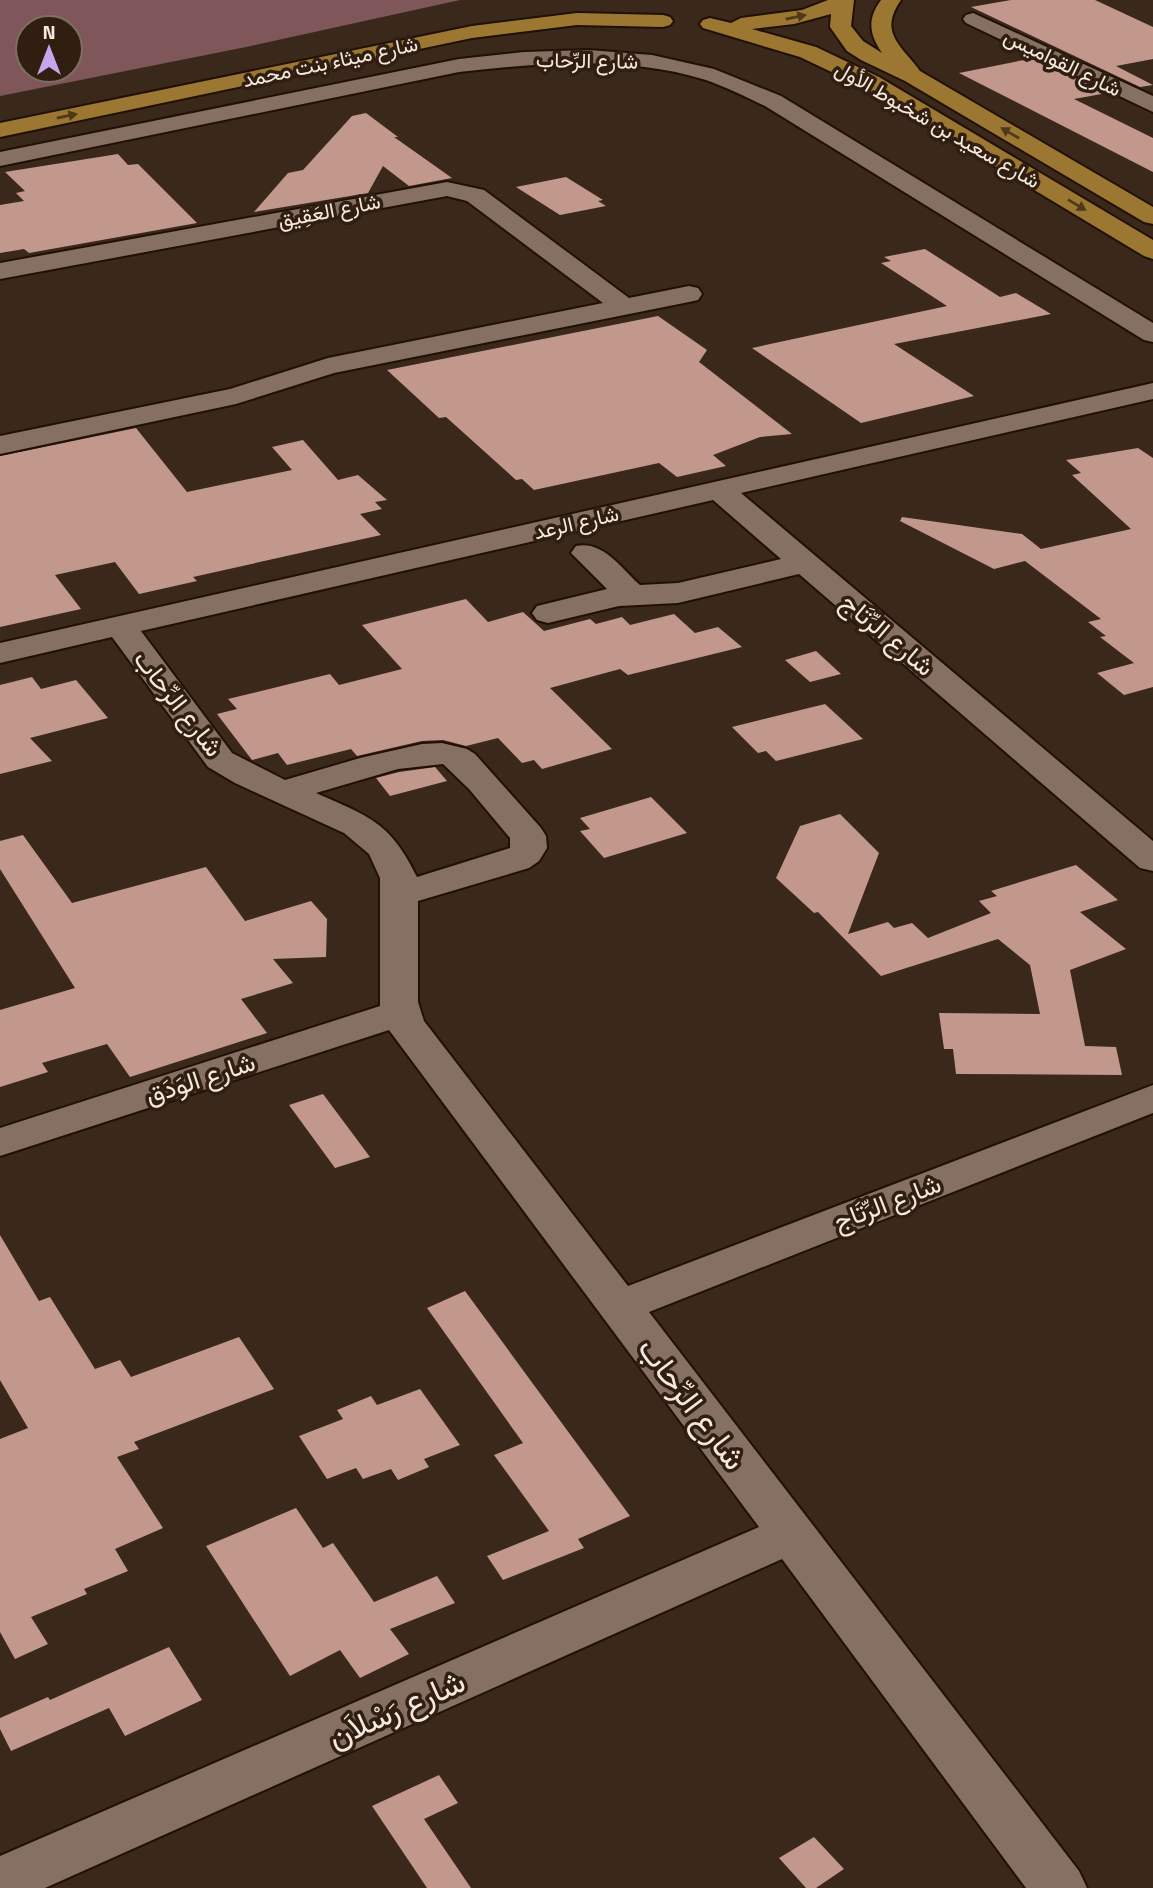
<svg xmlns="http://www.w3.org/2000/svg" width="1153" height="1888" font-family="'Titillium Web',Vazirmatn,sans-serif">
	<rect width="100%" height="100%" fill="#3a281b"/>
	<path fill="#7f575b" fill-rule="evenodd" d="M0,0H460L246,47L0,96ZM28,28H70V70H28Z"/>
	<g fill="#c2988d">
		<path d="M1011,0H1095L1153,27V59L1116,66L1153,85L1140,87L971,7Z"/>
		<path d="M1034,58L1107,93L1074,99L1153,138V172L959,73Z"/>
		<path d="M366,113L398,137H394L452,178L409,186L383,166L368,193L254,212L288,173L303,170L352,116Z"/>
		<path d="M118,154L128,165L138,164L197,223L29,253L24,249L0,253V205L24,201L16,193L25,191L5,172Z"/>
		<path d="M566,177L603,200L598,201L606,206L560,215L516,187Z"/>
		<path d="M925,249L1000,297L1016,293L1051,314L894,344L974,396L861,423L752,348L947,306L881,263L891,261L884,257Z"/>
		<path d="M658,316L707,350L699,362L792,434L760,437L713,455L726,466L677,477L659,463L534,490L522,479L516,480L446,417L439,418L387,370Z"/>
		<path d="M136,428L187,492L292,470L272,447L303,440L338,480L358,475L387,500L375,502L382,509L360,514L381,535L193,577L197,581L139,594L115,562L55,575L81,609L0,627V456Z"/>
		<path d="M1138,448L1153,458V687L1124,695L1097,673L1134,663L1100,637L1106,636L1088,622L1101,619L1025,561L994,569L900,521L902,517L1022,534L1041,549L1131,529L1072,475L1081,473L1066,460Z"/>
		<path d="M466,599L488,622L523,612L544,631L590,619L596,624L622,617L630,625L674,614L695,633L718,627L742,647L628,675L620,669L550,688L612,749L542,769L534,760L522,763L498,738L466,746L443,740L422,741L357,756L351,749L287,765L278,753L252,760L217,714L237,709L228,699L330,674L339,685L402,669L362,625Z"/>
		<path d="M816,651L841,674L810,682L785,660Z"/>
		<path d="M32,677L41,689L76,680L108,718L30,738L52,761L0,774V685Z"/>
		<path d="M825,704L863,739L776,761L766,751L758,753L732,727Z"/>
		<path d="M435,767L447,781L390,796L376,778L399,772Z"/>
		<path d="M651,797L687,833L604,858L580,831L590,829L580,818Z"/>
		<path d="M840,814L879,853L848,934L888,922L894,928L912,923L928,938L991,913L979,901L997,896L991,891L1076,865L1118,900L1080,912L1126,949L1070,970L1085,1046L1116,1047L1122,1075L956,1074L953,1049H944L939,1013L1040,1014L1030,965L998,939L881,976L818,912L814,913L776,878L800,826Z"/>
		<path d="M23,835L72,903L206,867L245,921L311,901L327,919L326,957L273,959L293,983L241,999L267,1033L130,1077L107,1044L42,1063L48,1072L0,1087V1010L75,988L0,869V841Z"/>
		<path d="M323,1094L370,1157L335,1168L289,1105Z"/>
		<path d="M0,1235L39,1301L50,1297L95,1369L120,1360L131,1377L239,1337L274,1389L134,1442L139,1449L117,1457L163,1528L115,1549L128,1571L84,1589L87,1594L31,1617L48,1644L15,1659L0,1632V1439L28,1428L0,1380Z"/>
		<path d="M465,1291L630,1516L578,1539L584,1548L503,1580L487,1556L549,1531L494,1455L523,1443L427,1308Z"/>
		<path d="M420,1389L460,1445L424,1459L429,1467L398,1480L391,1469L363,1479L356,1468L327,1479L299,1436L343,1419L337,1410L371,1396L377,1405Z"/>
		<path d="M296,1508L323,1548L333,1543L374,1602L437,1576L455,1603L390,1629L409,1654L360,1678L340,1650L290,1676L206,1546Z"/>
		<path d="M169,1647L202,1700L125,1736L109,1708L11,1751L0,1729V1718L48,1697L50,1700Z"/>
		<path d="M439,1775L458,1803L424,1819L471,1888H427L372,1806Z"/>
		<path d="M814,1837L844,1869L816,1888H806L779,1858Z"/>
	</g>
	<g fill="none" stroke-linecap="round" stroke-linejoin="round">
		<defs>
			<g id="minor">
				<path d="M973,13L1153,96V112L966,23L963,19L966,15Z"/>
				<path d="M589,50L652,55L714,69L781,96L1153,323V342L1144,340L765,106C746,97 726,87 706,80C625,55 541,63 459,72L0,166V152L459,59L524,52Z"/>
				<path d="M447,182L484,190L629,298L689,286L698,288L702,294L698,300L689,302L334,373L236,404L0,454V436L230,389L328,358L603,303L467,201L447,196L0,279V263Z"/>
				<path d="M1153,383V399L741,493L1153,841V871L1140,868L799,574L678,603L619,606L548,623L537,620L532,613L537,606L607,589L571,553L576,546C603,540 622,569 640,585L678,583L781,559L713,500L141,631L232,753L285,780L360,758L422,744L442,743L467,749L475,754L541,828L546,836L547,848L539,861L529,868L418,901V1002L424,1021L628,1286L1153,1085V1113L649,1312L1079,1871L1087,1888H1026L782,1559L45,1888H0V1856L759,1527L389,1030L0,1156V1128L380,1006V878L369,854L344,833L235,783L208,767L112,637L0,663V643ZM443,764L469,789L510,838V848L417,877C390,822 370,817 316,793L398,769Z"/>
			</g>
			<g id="major">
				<path d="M828,0H854L851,26L863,41L882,53C869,34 867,19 881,0H901C878,33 901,45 920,71L1153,207V224L1144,222L905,81L861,60L847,51L830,27L831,14L794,24L752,29L816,47L879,77L1153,240V259L1144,256L863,87L800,57L703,28L700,24L703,20L710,18L731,23L741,18L802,10Z"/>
				<path d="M577,13L663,15L670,17L673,21L670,25L663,27L577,25L472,38L0,137V123L472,26Z"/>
			</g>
		</defs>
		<use href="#minor" stroke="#211005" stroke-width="4"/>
		<use href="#major" stroke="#211005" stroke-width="4"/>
		<use href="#minor" fill="#857061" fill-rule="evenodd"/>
		<use href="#major" fill="#9c7732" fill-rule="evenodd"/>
	</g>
	<defs><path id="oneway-solid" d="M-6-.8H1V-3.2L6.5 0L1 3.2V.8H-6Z" transform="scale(1.75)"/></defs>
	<g fill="#50391b">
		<use href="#oneway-solid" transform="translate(796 17) rotate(-12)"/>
		<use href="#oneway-solid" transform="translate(67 116) rotate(-12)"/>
		<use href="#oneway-solid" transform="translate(1010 133) rotate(-150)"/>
		<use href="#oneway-solid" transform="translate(1077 205) rotate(31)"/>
	</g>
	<g text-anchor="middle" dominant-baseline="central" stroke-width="7" stroke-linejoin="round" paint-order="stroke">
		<g font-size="21" fill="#f4e8df" stroke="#301e11">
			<text transform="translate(587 60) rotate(1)">شارع الرِّحاب</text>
			<text transform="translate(330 61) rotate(-12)">شارع ميثاء بنت محمد</text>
			<text transform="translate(1063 62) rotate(26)">شارع القواميس</text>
			<text transform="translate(938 124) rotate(30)">شارع سعيد بن شخبوط الأول</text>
			<text transform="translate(329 210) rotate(-11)">شارع العَقِيق</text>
			<text transform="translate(576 522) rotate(-13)">شارع الرعد</text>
		</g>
		<g font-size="26" fill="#f4e8df" stroke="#301e11">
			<text transform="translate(888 634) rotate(40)">شارع الرِّتَاج</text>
			<text transform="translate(179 703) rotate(52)">شارع الرِّحاب</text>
			<text transform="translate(200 1078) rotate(-18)">شارع الوَدَق</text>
			<text transform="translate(887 1202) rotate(-21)">شارع الرِّتَاج</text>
		</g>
		<g font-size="32" fill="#f4e8df" stroke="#301e11">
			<text transform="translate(693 1403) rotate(53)">شارع الرِّحاب</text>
			<text transform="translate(396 1708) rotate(-24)">شارع رَسْلاَن</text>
		</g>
	</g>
	<g transform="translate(49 49)"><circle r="33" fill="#301e11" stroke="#7e6f63" stroke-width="2"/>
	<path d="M0-5L12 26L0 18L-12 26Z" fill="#c9a5ee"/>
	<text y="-10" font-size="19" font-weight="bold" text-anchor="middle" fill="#f4e8df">N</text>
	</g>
</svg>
